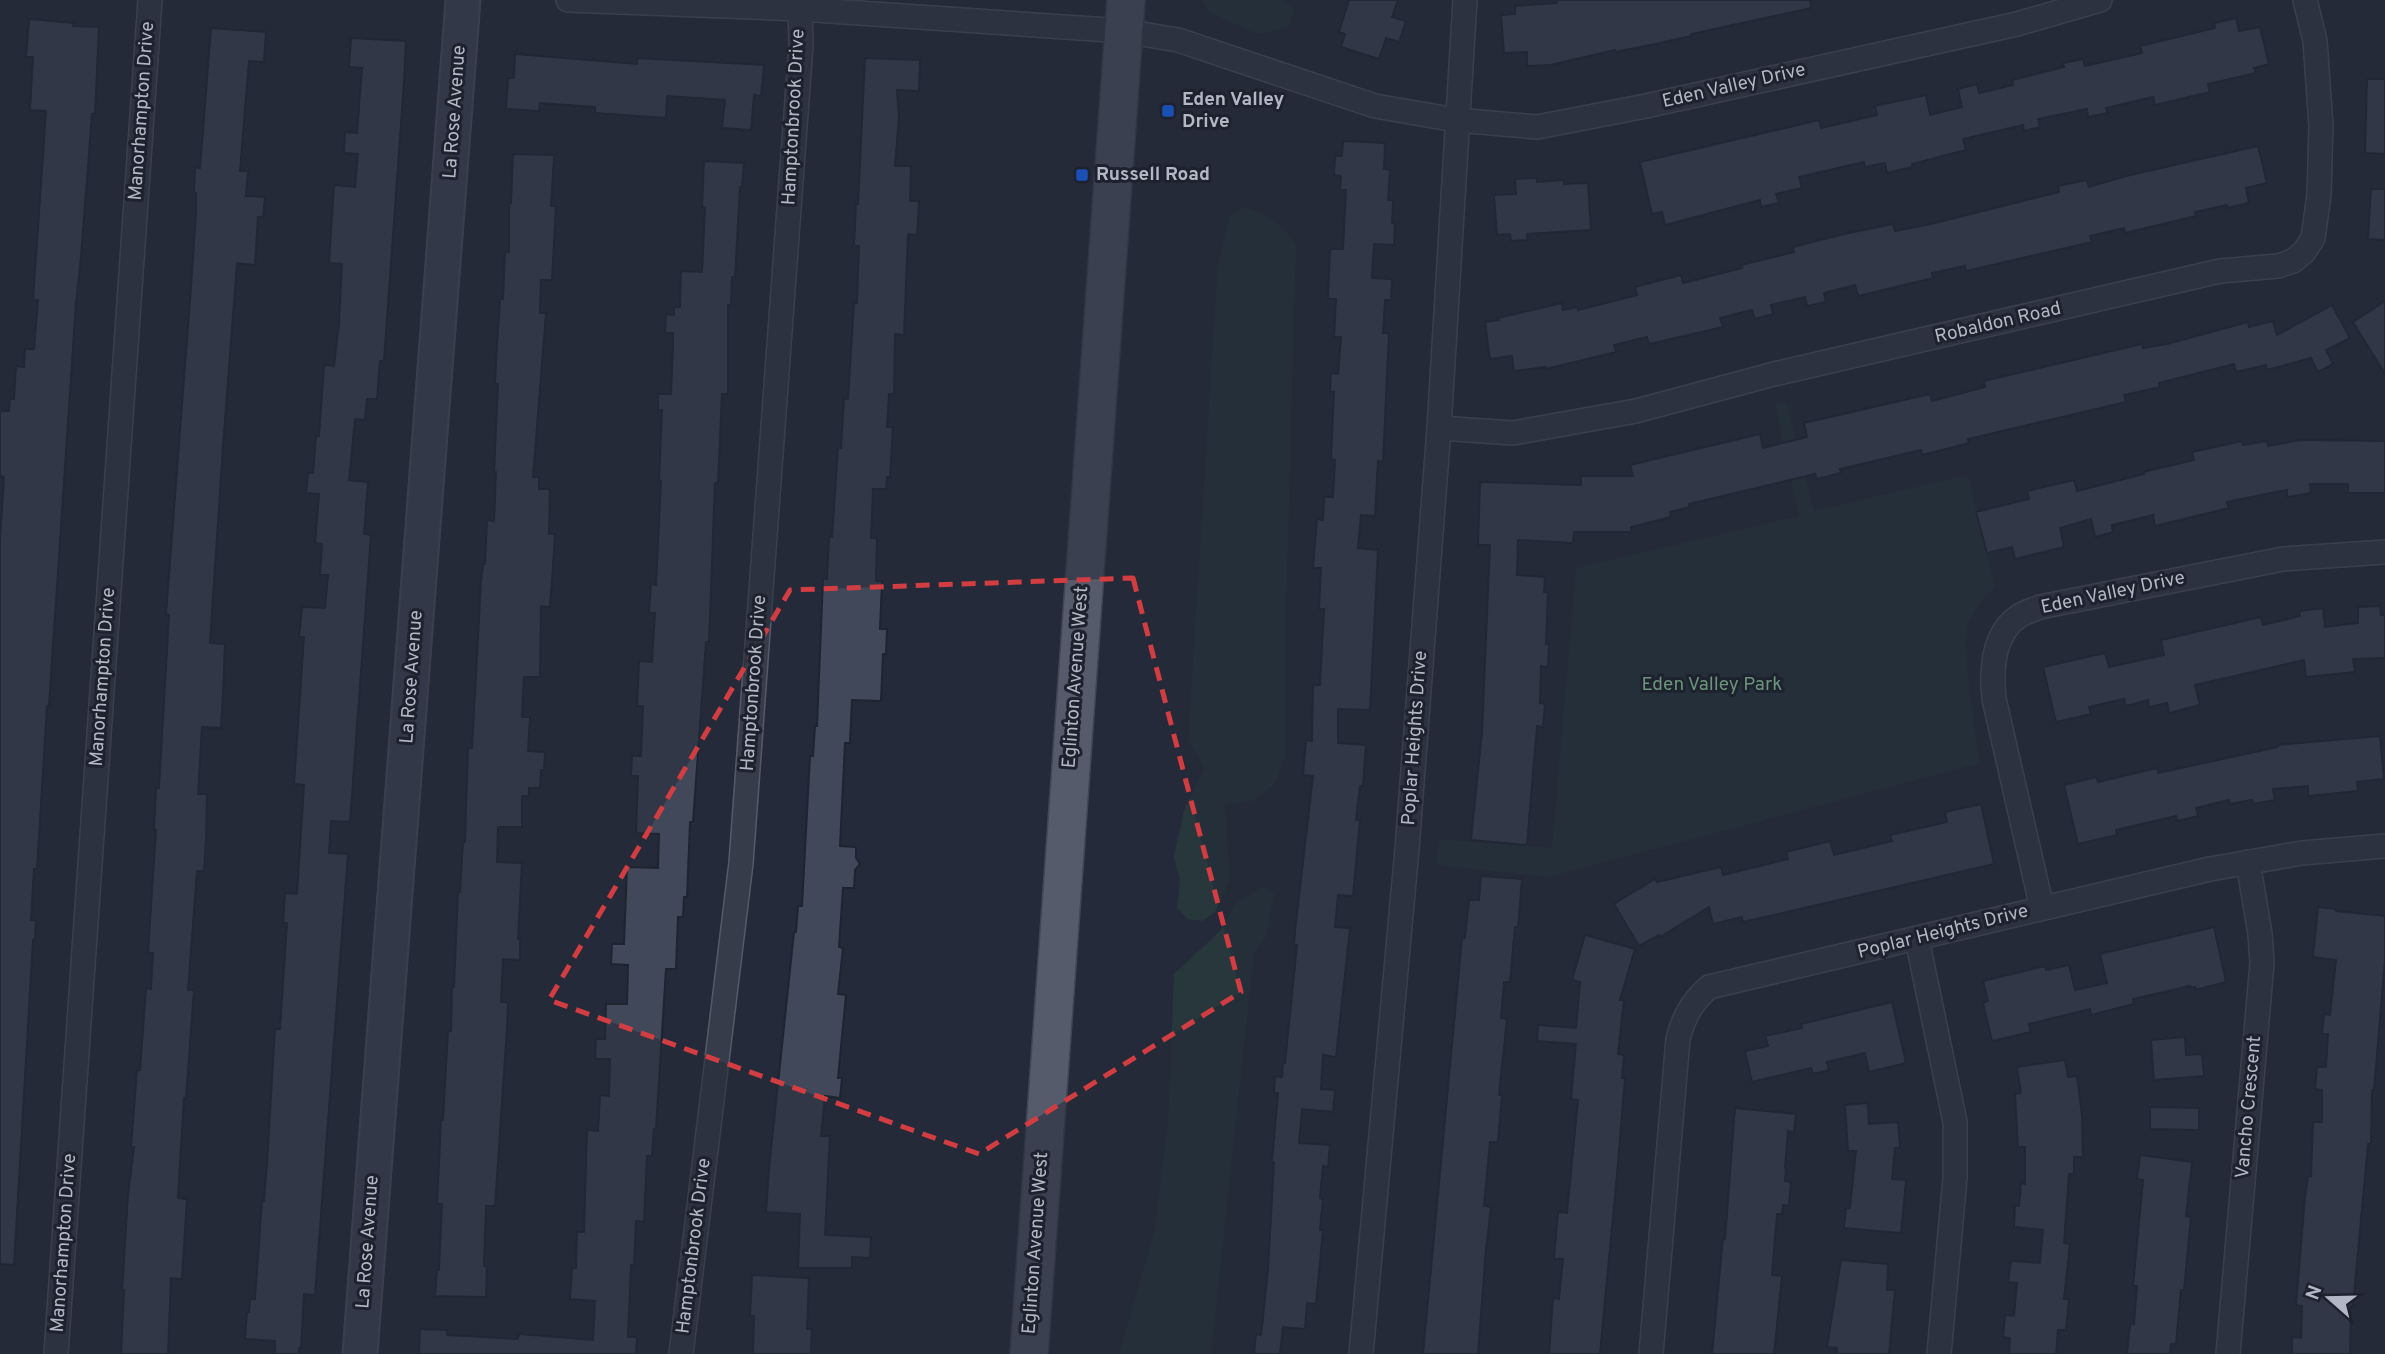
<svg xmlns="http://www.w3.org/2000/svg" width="2385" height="1354" font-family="Overpass,sans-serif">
	<rect width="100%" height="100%" fill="#242a39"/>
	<g fill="#27373b">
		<path d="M1202,0H1281L1294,8L1289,27L1258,34L1211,13Z"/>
		<path d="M1245,207C1267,214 1282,225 1296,244L1286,610L1285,756L1275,784L1253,801L1225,804L1230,880L1215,912L1203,921L1188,919L1177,908L1180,880L1174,857L1184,810L1205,768L1188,741L1218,263L1230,215Z"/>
		<path d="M1786,402L1814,511L1968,475L1995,587C1983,598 1975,607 1969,622C1960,647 1976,733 1980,763L1548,877L1436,865L1439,839L1552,848L1576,568L1799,516L1775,404Z"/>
		<path d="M1264,886L1274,894L1266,937L1254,952L1211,1354H1119L1154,1233L1168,1123L1174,974L1221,930L1235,904Z"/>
	</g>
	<g fill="#404859" stroke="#1e2430" stroke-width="2">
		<path d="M1349,0H1398L1392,17L1406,21L1399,42L1386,38L1379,59L1341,47L1345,34L1339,32Z"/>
		<path d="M1556,0H1810L1811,8L1691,34V36L1660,43L1615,52V50L1550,65L1527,66V52L1504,53L1501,15L1515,14V6L1557,3Z"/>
		<path d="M2236,18L2239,31L2260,27L2269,64L2254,68L2256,73L2208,84L2210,92L2155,105L2153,97L2106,108L2108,113L2088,117L2087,109L2038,119L2040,127L2024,131L2023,125L1963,139L1966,150L1912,164V167L1887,173L1885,163L1865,167L1864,162L1799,177L1802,188L1776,194L1779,203L1761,207L1760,200L1665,225L1662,212L1652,214L1640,162L1819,120L1821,128L1877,115L1875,106L1926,95L1930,115L1962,107L1958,89L1977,84L1979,93L2013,85L2012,80L2064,67L2063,63L2083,59L2085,66L2142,53L2140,46L2215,28L2214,23Z"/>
		<path d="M29,19L74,23L73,26L99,27L95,114H92L81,257L76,303L49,706H47L37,869H34L31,920H36L35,939L33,940L14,1265L0,1264V540L4,477L0,476V411H9L10,399H14L16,366L24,367L25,349H34L38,300H33L46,111L30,110L33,57H26Z"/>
		<path d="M211,28L266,32L264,62L249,61L240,171H248L246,196L265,197L263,217H258L255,265L237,263L223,446L210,643L225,644L223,694L221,728L202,727L198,794H207L206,840L204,871H197L188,990H194L186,1098H184L178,1198L187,1199L182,1279L171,1278L168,1354H121L124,1290H122L128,1195L134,1147H131L137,1070H140L146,988L151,989L153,953H148L156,830H154L156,788H159L169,615L166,614L191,287L196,213V193H194L195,167L200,168Z"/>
		<path d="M351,38L406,41L404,82L384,361H380L377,399H367L365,420L355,419L349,480L368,482L364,534L371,535L350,822L331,821L329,853L348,854L315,1295L304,1294L301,1348H299V1354H275V1341L245,1339L247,1312H249L250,1299H255L262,1201H264L267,1162L275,1029H280L287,923H283L285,893L297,894L304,785L294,784L304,637H299L302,607L325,608L328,575H320L322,544L315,543L319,494L306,493L308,473H313L316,436H319L324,365L334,366L339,323L342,264L329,263L334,185L355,187L358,154L344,153L345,132L357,133L362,68L349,67Z"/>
		<path d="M515,54L637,64V58L764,65L761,96L754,95L751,130L722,128L725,100L667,96L666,118L595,113V107L540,103L539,111L506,109L508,78H514Z"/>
		<path d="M865,58L920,60L919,91L897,90L899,117L895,166H911L910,201H919L918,221L917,235L908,234L904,335L895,334L894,394H889L887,427H893L890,477H887L886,489H873L871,538H877L876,581H882L880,629H887L886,654H883L881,701L852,700L850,743H845L840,846L856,847V858L860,864L855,870L854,888H843L839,947L843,948L838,994L846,995L838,1078H842L840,1098L825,1096L821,1136H830L825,1235L871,1237L870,1258L852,1257V1268H798L800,1214L766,1212L769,1169L794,932H796L798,906H802L810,756H813L815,726H817L823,579H827L829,537H832L838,448H841L844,398L848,399L854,303H857L859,246H854L856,204H858Z"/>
		<path d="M2367,79H2385V154L2365,153Z"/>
		<path d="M1343,141L1385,143L1384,169L1390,170L1388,200H1393L1392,223H1395L1394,245L1374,244L1372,278L1392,279L1391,300H1385L1383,333H1389L1383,462L1378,461L1375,516L1361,515L1358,548L1378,550L1370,710L1338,709V743L1366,745L1363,786H1360L1356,820H1360L1353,896L1338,895L1335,927L1350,928L1336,1057L1323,1055L1321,1089L1335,1090L1333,1112L1302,1109L1299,1143L1330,1145L1328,1167L1323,1166L1320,1198L1323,1199L1320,1230H1323L1316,1304L1307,1303L1305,1329L1283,1327L1280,1354H1254L1256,1334L1261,1335L1268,1270L1274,1162H1272L1278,1093H1274L1275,1076L1282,1077L1283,1063H1285L1297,945H1294L1295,931L1313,776L1303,775L1306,740L1312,741L1313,685H1320L1324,609H1319L1321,568H1313L1317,519L1323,520L1324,497H1333L1335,460L1331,459L1334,392H1330L1331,373L1338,374L1341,337H1334L1336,299H1328L1330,249H1343L1346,190H1340L1341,176L1334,175L1335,156H1342Z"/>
		<path d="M2258,146L2267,183L2246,188L2249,203L2227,208V205L2195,212L2196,216L2125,233L2124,228L2090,236L2092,242L1966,271L1965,266L1932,273L1933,278L1858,296L1855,285L1824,293L1826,302L1807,306L1805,297L1771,305L1773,314L1755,319L1752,310L1720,318L1723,327L1649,344L1647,337L1614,345L1616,352L1546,369V367L1514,371L1512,356L1490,359L1485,322L1499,320L1498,318L1562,303L1563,310L1577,307L1578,310L1637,295L1635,287L1681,275L1683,283L1742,268L1741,265L1794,252L1793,247L1844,234L1893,224L1895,231L1931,224L2059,192L2058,186L2087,180L2089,187L2126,176Z"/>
		<path d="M513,154L554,155V158L551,206H556L552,280H541L540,313H546L533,477H539V489H550L549,534H555L554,551L550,607L541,606L540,677H524L522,717H530L528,751L545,752L544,770H541L540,788H529V796H522V827H498L497,862L522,863L518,939H520V960L503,959L501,1002H508L507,1028L495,1206H486L484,1266L487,1267L486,1297L435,1296L437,1270H439L442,1204H437L439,1163L441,1120H443L448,1031H451L452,987H454L458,892H460L463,842H465L468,748H472L481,581L483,564H485L487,520L494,521L496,472H494L498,384H495L497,344L500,299H503L505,252H509V202L511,203Z"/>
		<path d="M704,161L744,163L742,187H740L735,277H732L731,305H728V394H722L718,483H715L709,642H706L693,822H690L687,897H684L683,917H678L676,969H666L656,1129H654L652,1156H647L644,1222L636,1221L634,1266L631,1265L628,1337H637L636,1354H419L420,1329L447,1330V1335L518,1339L519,1334L593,1340L595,1301L570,1299L572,1268H576L577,1232H584L587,1130L598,1131L600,1095L609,1096L610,1059H595L596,1039H605L606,1004H627L628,965L611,964L612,944H624L627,867L658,868L659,834L636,833L638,776H631L632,756H641L643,706H637L639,661L652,662L655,613H649L651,584L656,585L661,481H659L662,410H658V394H671L673,347V333H665L666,314L674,315V307H680L681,271L702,272L705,208L702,207Z"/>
		<path d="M1537,178V182L1564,180V184L1588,183L1591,230L1527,234L1528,240L1511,241L1510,234L1497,235L1494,195L1516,194L1515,179Z"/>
		<path d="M2371,189H2385V240L2368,239Z"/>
		<path d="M2385,301V374L2353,322Z"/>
		<path d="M2332,305L2350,338L2326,350L2333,364L2318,372L2311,358L2267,370L2266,365L2236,372L2234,364L2159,383L2160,387L2124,395L2126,402L1968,439L1969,443L1922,455L1921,450L1840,469L1841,473L1817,479L1815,474L1689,504L1690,507L1670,512L1671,517L1631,527V532H1574L1573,543L1518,540L1517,575L1545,577L1544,592H1548L1546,644H1549L1548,667L1541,666L1540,703L1545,704L1543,727L1537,726L1527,845L1471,840L1482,732L1490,545H1478L1480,482L1581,485V476H1633L1630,465L1760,434L1763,448L1807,437L1804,423L1930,394L1932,401L1985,387L1984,381L2142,344L2143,348L2167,344L2248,322L2249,327L2273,321L2277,335Z"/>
		<path d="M2301,440L2385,441V493H2348V484H2310L2311,493L2287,497V490L2261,495L2227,502L2229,508L2155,526L2153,515L2112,525L2113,532L2095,537L2091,519L2060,528L2064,547L2015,559L2012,547L1987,553L1976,512L2029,499L2027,491L2074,480L2077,491L2144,474L2143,472L2194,460L2192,452L2242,441L2243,445L2267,441L2268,446Z"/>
		<path d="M2380,606L2381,615H2385V658L2353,659L2355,672L2306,677L2304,660L2195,685L2200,705L2169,713L2167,703L2149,707L2148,700L2126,706L2124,699L2089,707L2091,714L2056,722L2043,667L2105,653L2109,667L2164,655L2161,640L2261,617L2263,625L2300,616L2299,611L2323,608L2325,627L2358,623V607Z"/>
		<path d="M2380,736L2384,779L2357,782L2358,791L2308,796V786L2273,789L2275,800L2253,804L2252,800L2230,804L2229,800L2196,808L2198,816L2177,821L2176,816L2116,830L2117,835L2078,844L2064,785L2096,777L2098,782L2157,768L2158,773L2278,747V745Z"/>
		<path d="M1981,804L1994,864L1743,922L1742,917L1713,924L1709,907L1660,937L1659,935L1639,946L1614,904L1655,879L1657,882L1721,867L1723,875L1788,859L1786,852L1830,841L1834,855L1892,841L1890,835L1947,822L1945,812Z"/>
		<path d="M1481,876L1522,879L1518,927H1515L1510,982H1504L1501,1018L1507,1019L1499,1095H1502L1498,1142H1490L1484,1206L1491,1207L1486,1249L1478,1354H1423L1462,938H1465L1469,900H1479Z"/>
		<path d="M2318,907L2336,909V911L2385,916V960L2374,1090H2372L2371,1144H2368L2353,1306H2351L2350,1354H2292V1337L2301,1338L2302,1306L2296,1305L2305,1197L2308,1176H2311L2313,1122H2322V1090L2315,1089L2317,1067H2326L2328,1034H2322L2324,1014L2330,1015L2336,960L2313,957Z"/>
		<path d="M2214,927L2226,982L2195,990V987L2191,988L2190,986L2133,999L2134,1004L2091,1015L2090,1009L2029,1024L2031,1032L1992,1041L1983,1003L1988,1001L1983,981L2045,966L2046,970L2069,965L2075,990L2107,983L2100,954Z"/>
		<path d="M1585,935L1635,949L1620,1000H1624L1618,1054L1624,1055L1622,1078H1625L1618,1163L1600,1354H1549L1553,1298L1559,1299L1563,1259H1554L1558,1212L1567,1213L1578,1100L1571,1099L1576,1044L1537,1041L1538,1025L1576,1028L1580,982L1572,980Z"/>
		<path d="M1892,1002L1906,1063L1869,1072L1865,1053L1827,1062L1829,1070L1813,1074L1811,1068L1752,1082L1745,1051L1768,1046L1765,1036L1802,1028L1801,1024Z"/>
		<path d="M2185,1037L2186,1055L2202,1054L2204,1076L2154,1080L2151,1040Z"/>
		<path d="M2065,1060L2068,1077L2077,1076L2082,1115L2083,1157H2074V1174H2069L2064,1243L2070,1244L2064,1299H2069L2066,1330H2058L2056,1354H2009L2010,1338L2003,1337L2005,1315L2014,1316L2017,1283L2008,1282L2011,1261L2040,1263L2043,1230L2014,1227L2015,1206H2019L2021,1183L2025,1184V1147H2018L2015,1094L2021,1093L2017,1067Z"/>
		<path d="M1868,1103L1869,1124L1898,1122L1900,1148H1895L1892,1179L1906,1180L1901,1233L1844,1228L1846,1208H1850L1856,1151H1848L1845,1105Z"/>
		<path d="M2150,1107L2199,1108V1130L2150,1129Z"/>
		<path d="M1735,1108L1796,1114L1794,1132L1788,1131L1785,1168L1786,1169L1785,1181L1791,1182L1789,1206L1783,1205L1782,1214H1777L1772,1275L1782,1276L1774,1354H1712L1723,1238L1725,1239Z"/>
		<path d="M2140,1155L2192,1162L2186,1216L2191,1217L2184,1290H2181L2176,1344H2171L2170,1354H2127L2130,1324H2134L2137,1286H2133L2143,1180L2137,1179Z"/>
		<path d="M1841,1260L1888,1264L1887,1290H1895L1889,1354H1837V1348L1827,1347Z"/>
		<path d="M752,1275L809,1278L807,1329H812L811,1354H753L754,1316H750Z"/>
	</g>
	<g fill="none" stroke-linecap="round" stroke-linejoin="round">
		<defs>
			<g id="street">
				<path d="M568,0L800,9L1124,31L1178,40L1375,106L1456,120L1537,127L1646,106L2017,24L2100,0"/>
				<path d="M1439,428L1513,433L1636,411L1774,374L2220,271L2278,266L2293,261L2304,252L2313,238L2319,195L2321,126L2315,41L2305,0"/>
				<path d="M2042,908L1994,699C1991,670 1992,634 2019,616C2025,612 2033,610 2040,607L2283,559L2385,552"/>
				<path d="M1917,939L1955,1122V1178L1939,1354"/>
				<path d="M56,1354L150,0"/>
				<path d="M681,1354L741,863L801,45L800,0"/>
				<path d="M1361,1354L1407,849L1439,428L1465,0"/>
				<path d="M1651,1354L1678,1039C1684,1016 1692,1002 1709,987L2210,869L2302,853L2385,846"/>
				<path d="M2228,1354L2262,963L2260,934L2248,862"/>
			</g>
			<path id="secondary" d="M360,1354L463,0"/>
			<path id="primary" d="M1029,1354L1126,0"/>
		</defs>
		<use href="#street" stroke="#555a68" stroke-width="26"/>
		<use href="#secondary" stroke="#555a68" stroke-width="37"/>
		<use href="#primary" stroke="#404653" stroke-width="40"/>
		<use href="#street" stroke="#373c4a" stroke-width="23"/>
		<use href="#secondary" stroke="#464b5c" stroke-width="33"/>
		<use href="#primary" stroke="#555b6a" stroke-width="37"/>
	</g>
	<path d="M0 0H2385V1354H0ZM1133,578L1241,992L979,1154L549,1000L790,590Z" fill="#242a39" fill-opacity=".55" fill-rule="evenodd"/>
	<path fill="none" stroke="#d13d40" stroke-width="5" stroke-dasharray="14 9" stroke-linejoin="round" d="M1133,578L1241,992L979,1154L549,1000L790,590Z"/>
	<g fill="#1a4fb4" stroke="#1d222e" stroke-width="2.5">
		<rect x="1161" y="104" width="14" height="14" rx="3.5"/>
		<rect x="1075" y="168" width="14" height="14" rx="3.5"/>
	</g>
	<g text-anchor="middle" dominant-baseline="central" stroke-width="6" stroke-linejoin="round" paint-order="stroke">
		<g font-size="19" fill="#b2b7c5" stroke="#1d222e">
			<text transform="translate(1734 86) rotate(-13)">Eden Valley Drive</text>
			<text transform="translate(142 111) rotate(-86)">Manorhampton Drive</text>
			<text transform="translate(455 112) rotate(-86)">La Rose Avenue</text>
			<text transform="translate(794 117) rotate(-87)">Hamptonbrook Drive</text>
			<text transform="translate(1998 323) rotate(-13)">Robaldon Road</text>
			<text transform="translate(2113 593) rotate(-12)">Eden Valley Drive</text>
			<text transform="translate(103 677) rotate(-86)">Manorhampton Drive</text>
			<text transform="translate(412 677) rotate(-86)">La Rose Avenue</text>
			<text transform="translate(1076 677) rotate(-86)">Eglinton Avenue West</text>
			<text transform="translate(754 683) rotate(-86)">Hamptonbrook Drive</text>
			<text transform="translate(1415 738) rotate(-86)">Poplar Heights Drive</text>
			<text transform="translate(1943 932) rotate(-14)">Poplar Heights Drive</text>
			<text transform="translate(2249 1107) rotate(-85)">Vancho Crescent</text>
			<text transform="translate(368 1242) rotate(-86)">La Rose Avenue</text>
			<text transform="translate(64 1243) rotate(-86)">Manorhampton Drive</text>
			<text transform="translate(1036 1243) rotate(-86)">Eglinton Avenue West</text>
			<text transform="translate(694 1246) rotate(-83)">Hamptonbrook Drive</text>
		</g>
		<g font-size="19" font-weight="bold" fill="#b2b7c5" stroke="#1d222e" text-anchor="start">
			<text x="1182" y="100">Eden Valley<tspan x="1182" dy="22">Drive</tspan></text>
			<text x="1096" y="175">Russell Road</text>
		</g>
		<g font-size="19" fill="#6b957a" stroke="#1d222e">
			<text x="1712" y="685">Eden Valley Park</text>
		</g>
	</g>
	<g transform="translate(2329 1298) rotate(290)" stroke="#1d222e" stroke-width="5" paint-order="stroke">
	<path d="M0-5L12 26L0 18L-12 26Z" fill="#b2b7c5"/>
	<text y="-10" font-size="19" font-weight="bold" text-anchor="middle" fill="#b2b7c5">N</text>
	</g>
</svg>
